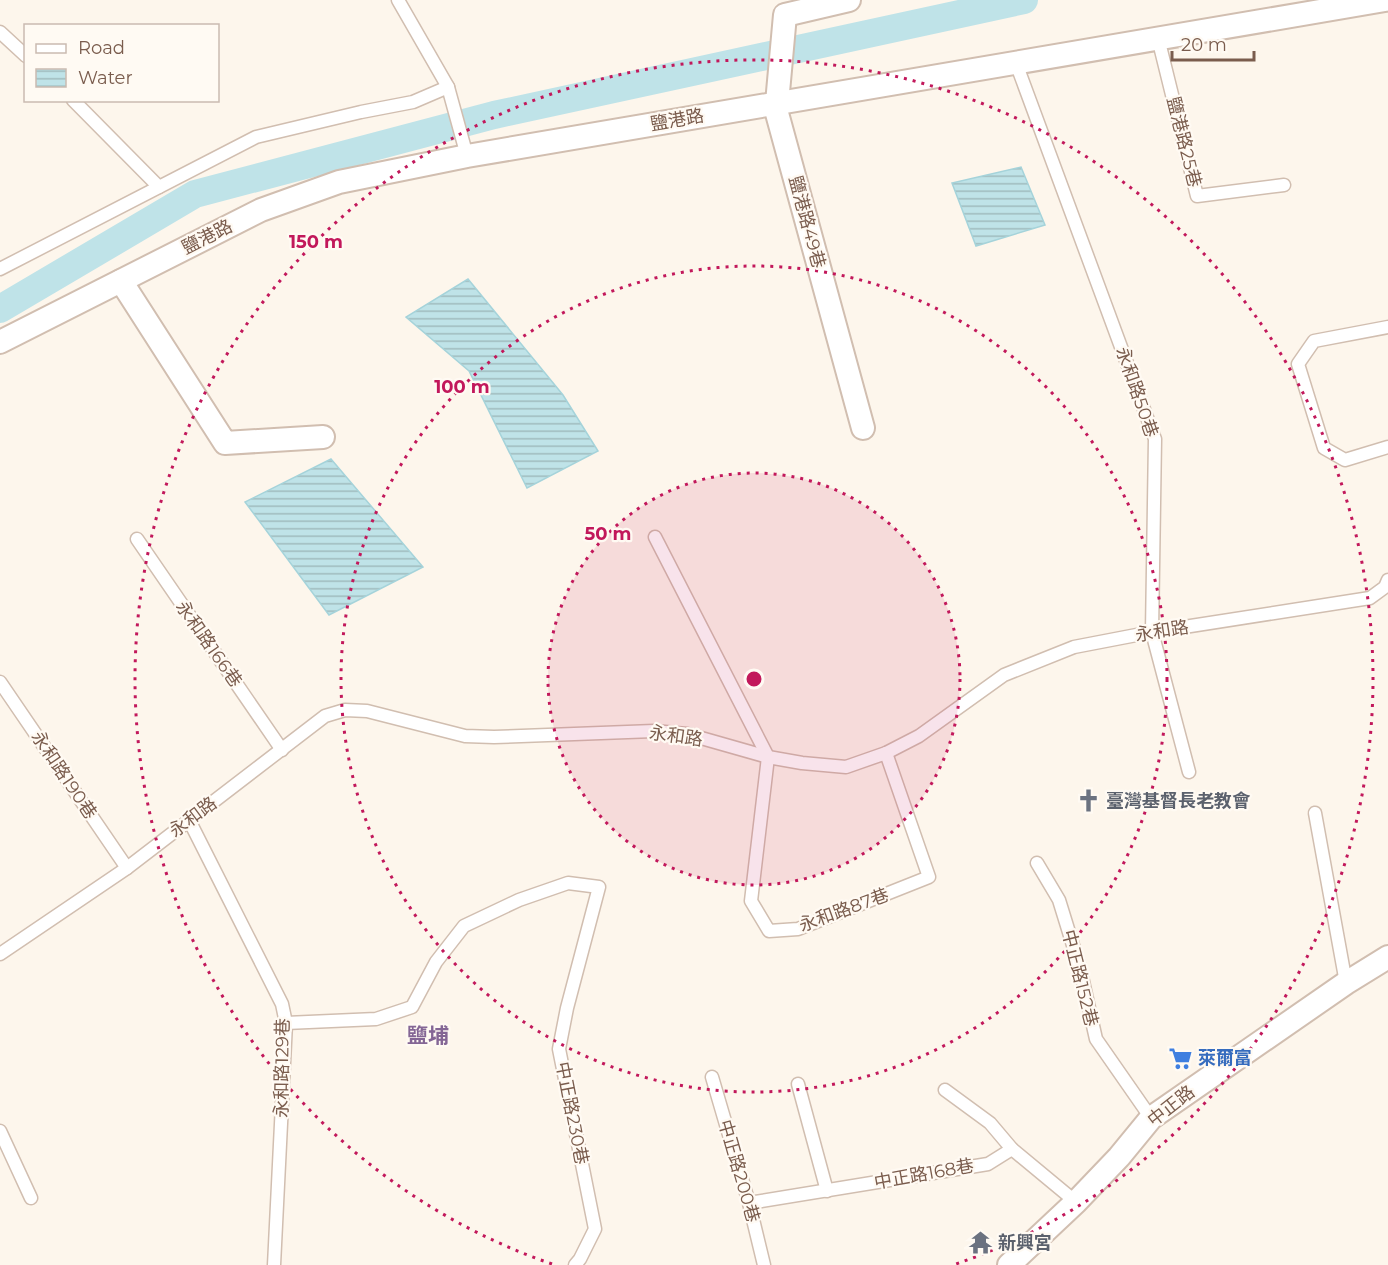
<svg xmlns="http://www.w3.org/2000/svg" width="1388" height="1265" font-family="Montserrat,'Noto Sans TC',sans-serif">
	<defs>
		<pattern id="water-rules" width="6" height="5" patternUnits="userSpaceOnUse" patternTransform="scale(1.5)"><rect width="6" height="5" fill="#bfe3e8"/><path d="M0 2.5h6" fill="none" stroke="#a0bbbe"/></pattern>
	</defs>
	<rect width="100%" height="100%" fill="#fdf6ec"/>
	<g fill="url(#water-rules)" stroke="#a5d3da" stroke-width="1.5">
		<path d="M1021,167L1045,225L976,246L952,183Z"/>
		<path d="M468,279L563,395L598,451L527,488L469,371L406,317Z"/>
		<path d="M331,459L423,567L329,615L245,502Z"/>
	</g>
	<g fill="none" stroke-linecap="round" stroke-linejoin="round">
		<path stroke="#bfe3e8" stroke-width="28" d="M0,309L195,194L494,115L1024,0"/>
		<defs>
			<g id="service">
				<path d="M398,0L448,87L467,156"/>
				<path d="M0,32L26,56"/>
				<path d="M1158,38L1197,196L1284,185"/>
				<path d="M1016,63L1155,439L1152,632L1189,772"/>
				<path d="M73,100L159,187"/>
				<path d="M0,269L256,137L361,112L413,102L448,87"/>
				<path d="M1388,327L1314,341L1298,364L1324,448L1345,460L1388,447"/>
				<path d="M655,537L768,757L751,901L769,931L798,929L929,877L886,753"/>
				<path d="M137,539L282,750"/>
				<path d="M0,682L127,868"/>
				<path d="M1315,813L1346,983"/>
				<path d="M189,820L282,1004L286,1023L274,1265"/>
				<path d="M1037,863L1059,900L1080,968L1096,1039L1151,1118"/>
				<path d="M0,954L127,868L325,716L345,710L367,711L465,736L494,737L654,731L687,734L768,757L802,763L846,767L886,753L919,736L1004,675L1074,647L1152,632L1370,598L1385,587L1388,580"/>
				<path d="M286,1023L376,1019L412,1007L436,962L464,926L519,900L568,883L599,887L567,1008L559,1049L595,1229L580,1259L575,1265"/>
				<path d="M712,1077L749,1203L764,1265"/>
				<path d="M798,1084L827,1191"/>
				<path d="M945,1090L990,1123L1012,1149"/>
				<path d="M0,1131L31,1198"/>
				<path d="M749,1203L988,1164L1012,1149L1076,1202"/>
			</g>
			<g id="minor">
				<path d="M849,0L785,15L777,103L775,106L863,428"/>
				<path d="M121,281L225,443L323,437"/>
				<path d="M0,342L261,210L339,182L467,156L1385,0"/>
				<path d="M1009,1265L1076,1202L1119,1157L1151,1118L1346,983L1388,957"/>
			</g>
		</defs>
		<use href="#service" stroke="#d1beb0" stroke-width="15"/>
		<use href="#minor" stroke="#d1beb0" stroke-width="26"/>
		<use href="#service" stroke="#fff" stroke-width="12"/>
		<use href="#minor" stroke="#fff" stroke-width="22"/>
	</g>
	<circle cx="754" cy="679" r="206" fill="#c2185b" fill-opacity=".12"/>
	<g fill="none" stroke="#c2185b" stroke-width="3" stroke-dasharray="3 6">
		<circle cx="754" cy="679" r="206"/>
		<circle cx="754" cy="679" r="413"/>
		<path d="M552 1264A619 619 0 1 1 956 1264"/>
	</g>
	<defs>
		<symbol id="church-bare" viewBox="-9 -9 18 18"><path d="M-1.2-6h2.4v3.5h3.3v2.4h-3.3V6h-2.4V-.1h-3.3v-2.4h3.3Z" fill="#6b7280" stroke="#fffaf3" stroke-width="2.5" paint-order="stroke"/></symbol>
		<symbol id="supermarket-bare" viewBox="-9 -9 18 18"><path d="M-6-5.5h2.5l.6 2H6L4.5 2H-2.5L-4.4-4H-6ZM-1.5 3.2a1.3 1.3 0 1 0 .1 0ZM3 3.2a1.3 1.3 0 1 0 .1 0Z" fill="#3f7fe0" stroke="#fffaf3" stroke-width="2.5" paint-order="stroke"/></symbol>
		<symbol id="temple-bare" viewBox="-9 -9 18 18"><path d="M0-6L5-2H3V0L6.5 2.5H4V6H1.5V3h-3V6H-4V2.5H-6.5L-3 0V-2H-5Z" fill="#6b7280" stroke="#fffaf3" stroke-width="2.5" paint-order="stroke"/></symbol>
	</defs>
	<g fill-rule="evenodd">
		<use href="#church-bare" x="1072" y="784" width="33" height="33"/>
		<use href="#supermarket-bare" x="1164" y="1042" width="33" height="33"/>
		<use href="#temple-bare" x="964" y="1226" width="33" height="33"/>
	</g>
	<g text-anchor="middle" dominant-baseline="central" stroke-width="4.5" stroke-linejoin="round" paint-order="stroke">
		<g font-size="18" fill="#7a5c4d" stroke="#fffaf3">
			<text transform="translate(677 120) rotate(-10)">鹽港路</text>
			<text transform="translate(1184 142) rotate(76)">鹽港路25巷</text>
			<text transform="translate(807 222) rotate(75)">鹽港路49巷</text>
			<text transform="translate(207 237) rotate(-27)">鹽港路</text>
			<text transform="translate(1137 392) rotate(71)">永和路50巷</text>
			<text transform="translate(1162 631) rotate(-9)">永和路</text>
			<text transform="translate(209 644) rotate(55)">永和路166巷</text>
			<text transform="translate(676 736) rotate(8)">永和路</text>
			<text transform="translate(64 775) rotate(56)">永和路190巷</text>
			<text transform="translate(193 817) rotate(-37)">永和路</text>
			<text transform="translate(844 910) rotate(-20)">永和路87巷</text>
			<text transform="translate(1080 978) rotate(76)">中正路152巷</text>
			<text transform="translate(282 1068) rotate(-89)">永和路129巷</text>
			<text transform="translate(1171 1106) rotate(-38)">中正路</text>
			<text transform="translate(572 1113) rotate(79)">中正路230巷</text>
			<text transform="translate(739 1171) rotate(74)">中正路200巷</text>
			<text transform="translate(924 1174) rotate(-10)">中正路168巷</text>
		</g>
		<g font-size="18" font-weight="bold" fill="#5b616d" stroke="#fffaf3" text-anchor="start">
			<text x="1106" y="801">臺灣基督長老教會</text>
			<text x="998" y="1243">新興宮</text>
		</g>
		<g font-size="18" font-weight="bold" fill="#366cbe" stroke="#fffaf3" text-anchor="start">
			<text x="1198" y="1058">萊爾富</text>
		</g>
		<g font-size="21" font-weight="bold" fill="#846695" stroke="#fffaf3">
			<text x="428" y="1035">鹽埔</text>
		</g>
	</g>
	<circle cx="754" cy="679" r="9" fill="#c2185b" stroke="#fffaf3" stroke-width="3"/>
	<g font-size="18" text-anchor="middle" font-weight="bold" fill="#c2185b" stroke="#fffaf3" stroke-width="4.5" stroke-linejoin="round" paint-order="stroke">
		<text x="316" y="248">150 m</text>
		<text x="462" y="393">100 m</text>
		<text x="608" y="540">50 m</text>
	</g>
	<rect x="24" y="24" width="195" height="78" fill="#fffaf3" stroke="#cabbb1" stroke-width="1.5"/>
	<rect x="36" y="44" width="30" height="9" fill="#ffffff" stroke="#cabbb1" stroke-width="1.5"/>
	<text x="78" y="54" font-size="18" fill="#7a5c4d">Road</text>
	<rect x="36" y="69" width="30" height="18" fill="url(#water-rules)" stroke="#cabbb1" stroke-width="1.5"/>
	<text x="78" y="84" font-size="18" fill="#7a5c4d">Water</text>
	<path d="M1172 51v9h82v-9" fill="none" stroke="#7a5c4d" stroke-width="3"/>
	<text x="1181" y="51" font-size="18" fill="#7a5c4d" stroke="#fffaf3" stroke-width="4.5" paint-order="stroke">20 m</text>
</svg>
